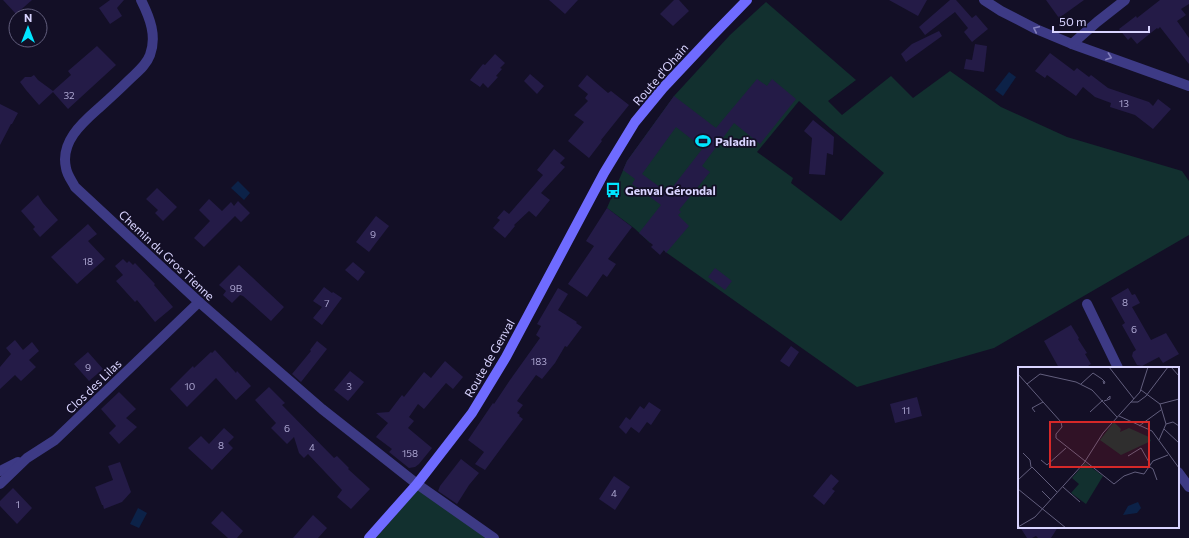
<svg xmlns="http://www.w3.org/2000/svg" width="1189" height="538" font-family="Commissioner,sans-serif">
	<rect width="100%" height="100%" fill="#130f26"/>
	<g fill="#12302f" fill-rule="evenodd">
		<path d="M766,2L856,80L828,101L842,115L891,76L913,98L950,71L1001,107L1067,137L1182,171L1189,181V235L994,348L857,387L667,253L653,241L650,243L634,228L607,208L627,161L674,96L730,35ZM799,101L830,128L884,173L841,221L791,183L793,178L757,152Z"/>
		<path d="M421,486L495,538H376Z"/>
	</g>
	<g fill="#0c2248">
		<path d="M1009,72L1016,77L1003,96L995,90Z"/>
		<path d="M238,181L250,193L244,200L231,188Z"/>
		<path d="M138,508L147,513L139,528L130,524Z"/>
	</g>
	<g fill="#241b47" fill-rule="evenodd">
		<path d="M3,0H32L16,14Z"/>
		<path d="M110,0H124L117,8L122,16L110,24L99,8Z"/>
		<path d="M549,0H578L565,14Z"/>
		<path d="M674,0H679L689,11L673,26L660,14Z"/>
		<path d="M889,0H927L918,16Z"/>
		<path d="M950,0H956L972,18L976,15L988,29L972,42L964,32L968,28L955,12L925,35L919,27Z"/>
		<path d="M1046,0H1084L1059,18Z"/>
		<path d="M1160,0H1189V4L1181,9L1186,15L1177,21L1189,38V64L1160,27L1158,29L1157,28L1137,44L1131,37L1128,40L1119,29L1136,16L1137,18Z"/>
		<path d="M939,31L942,36L906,62L901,54L912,44Z"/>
		<path d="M975,44L987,46L984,72L964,69L966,59L972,60Z"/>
		<path d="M97,46L116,65L68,109L53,92L39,105L26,90L20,82L25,77H31L34,75L38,80L53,91L71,75L68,71Z"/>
		<path d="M1050,53L1074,71L1077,68L1089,77L1091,75L1108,88L1149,102L1153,106L1158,99L1171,109L1153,129L1135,115L1110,107L1111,103L1095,97L1083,87L1076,96L1047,75L1045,78L1035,71Z"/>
		<path d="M495,54L505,63L500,68L502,69L496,76L498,77L488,88L483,83L480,87L470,80L483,64L485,65Z"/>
		<path d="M530,74L544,86L537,94L524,81Z"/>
		<path d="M587,75L608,93L611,91L629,105L601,140L602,141L589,158L568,141L584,122L574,115L588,101L585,98L588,94L578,86Z"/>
		<path d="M757,79L767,86L772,79L796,99L760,144L734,123L702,166L710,172L679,210L681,212L678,215L689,226L666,253L664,250L660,255L651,247L653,245L639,233L661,205L632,184L635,179L623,170L627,161L674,96L716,128ZM676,127L703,148L668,193L642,174Z"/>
		<path d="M0,104L18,113L12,124H11L0,145Z"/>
		<path d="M813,120L834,137L833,155L827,153L825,175L809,174L812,138L804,131Z"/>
		<path d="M554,149L565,158L560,163L565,167L541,193L550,200L536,217L529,211L514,225L515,226L505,238L493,228L500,220L497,218L504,210L509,214L543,175L537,170Z"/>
		<path d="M157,188L177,207L163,221L155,213L158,210L146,199Z"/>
		<path d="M38,195L43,203L58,220L40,237L33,229L35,227L21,211Z"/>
		<path d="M209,199L222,211L231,202L234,206L238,201L250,213L241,222L235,216L204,247L194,238L210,221L199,210Z"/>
		<path d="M607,208L632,227L608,259L616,264L607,277L603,274L587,297L568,284L594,246L586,241Z"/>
		<path d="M376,216L389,226L369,252L356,242Z"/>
		<path d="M88,224L97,234L88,241L105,259L77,284L51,257Z"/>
		<path d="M123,259L127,263L129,261L133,265L135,263L155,284L154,285L173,307L155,322L137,300L135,302L116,281L123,275L115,266Z"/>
		<path d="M353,262L365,272L358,281L345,270Z"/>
		<path d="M239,265L284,307L271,321L243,296L240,295L232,303L223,295L226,291L219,285Z"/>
		<path d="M715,268L732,281L725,290L708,277Z"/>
		<path d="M324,287L332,293L333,292L342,298L322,325L313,318L322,307L313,301Z"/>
		<path d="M558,288L568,294L558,310L577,322L576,323L582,327L567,347L565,346L555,363L542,379L536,375L517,401L523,405L517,413L520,415L519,416L523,419L502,447L485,470L475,464L484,452L468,440L493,403L494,404L510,380L540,338L536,335L541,326L537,324Z"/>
		<path d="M1128,288L1132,295L1135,294L1140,303L1132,307L1151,340L1166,333L1179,354L1163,363L1159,357L1142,366L1137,365L1132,356L1133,352L1136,350L1122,325L1125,323L1111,298Z"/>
		<path d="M1071,325L1079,338L1078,339L1087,353L1085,354L1091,364L1085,368H1059L1044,341Z"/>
		<path d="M15,340L23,350L32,342L39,351L29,360L36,367L21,381L15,375L0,389V367L11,354L6,348Z"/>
		<path d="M317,341L327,349L301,382L292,374L311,351L310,350Z"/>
		<path d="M791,346L799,352L789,367L780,361Z"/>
		<path d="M215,350L236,373L237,371L251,386L236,400L216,378L187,407L170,389L193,366L194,368L211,352L212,353Z"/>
		<path d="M88,352L103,369L89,381L74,364Z"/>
		<path d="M445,361L463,377L453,389L446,383L424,409L418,404L409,417L414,421L408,428L432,448L419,464L415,467L409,468L389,452L392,449L376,437L388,423L376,413L389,412L402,395L404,397L424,372L431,378Z"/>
		<path d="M350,371L364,382L348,401L334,390Z"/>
		<path d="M269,387L285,403L282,405L334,458L337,456L349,468L348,469L370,489L351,509L337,497L342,490L308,454L304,458L299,453L294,437L287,444L271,428L276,423L255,400Z"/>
		<path d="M119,392L136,409L126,418L137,427L119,444L109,433L116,426L101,409Z"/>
		<path d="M917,397L922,416L895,423L890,404Z"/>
		<path d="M649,402L661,410L651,425L647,422L639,433L631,427L626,434L619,427L626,417L630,420L640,406L644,409Z"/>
		<path d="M224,428L234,437L228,443L233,448L212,470L188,448L201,436L209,444Z"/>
		<path d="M461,459L479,473L469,485L457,504L438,491L440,486Z"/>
		<path d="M120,462L131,492L122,502L104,509L103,505H102L95,487L113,480L108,466Z"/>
		<path d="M831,474L839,481L832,489L835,491L824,505L813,496Z"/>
		<path d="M614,476L630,487L615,510L599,499Z"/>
		<path d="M13,488L32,508L17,524L0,506V501Z"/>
		<path d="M222,511L243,531L237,538H228L211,523Z"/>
		<path d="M313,515L327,528L318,538H293Z"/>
		<path d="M1020,527H1058L1051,538H1038L1036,536L1032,538H1027Z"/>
	</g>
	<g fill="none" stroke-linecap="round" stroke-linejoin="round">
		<g stroke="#3d3a85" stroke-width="10">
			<path d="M141,0C150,18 157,36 150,55C146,66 136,73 128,81C119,90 109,99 99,108C82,123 60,142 66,168C67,175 72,181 75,187L199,302L322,409L417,484L494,538"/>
			<path d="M984,0L1001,11L1036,29L1072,44L1189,86"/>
			<path d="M1072,44L1097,22L1125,0"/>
			<path d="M1087,304L1118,368"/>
			<path d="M0,471L18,462"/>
			<path d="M1178,472L1189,487"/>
			<path d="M0,484L27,458L55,440L199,302"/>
		</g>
		<path stroke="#6f6bff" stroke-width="10" d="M369,538L417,484L472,413L506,357L604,173L635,122L663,88L711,37L747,0"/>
	</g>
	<defs><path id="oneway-chevron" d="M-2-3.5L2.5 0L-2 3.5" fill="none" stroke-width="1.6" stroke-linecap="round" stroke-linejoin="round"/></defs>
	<g stroke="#837fbc">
		<use href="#oneway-chevron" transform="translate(1036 29) rotate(-155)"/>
		<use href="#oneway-chevron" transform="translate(1109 57) rotate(20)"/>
	</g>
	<defs>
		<symbol id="stadium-bare" viewBox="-9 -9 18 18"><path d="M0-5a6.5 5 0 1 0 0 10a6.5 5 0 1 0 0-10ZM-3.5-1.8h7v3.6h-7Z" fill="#00e5ff" stroke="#130f26" stroke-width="2.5" paint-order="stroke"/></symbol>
		<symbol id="bus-bare" viewBox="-9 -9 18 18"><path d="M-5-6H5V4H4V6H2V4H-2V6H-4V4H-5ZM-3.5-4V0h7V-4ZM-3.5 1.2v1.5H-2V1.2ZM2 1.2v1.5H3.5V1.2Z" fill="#00e5ff" stroke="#130f26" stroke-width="2.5" paint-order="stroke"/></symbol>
	</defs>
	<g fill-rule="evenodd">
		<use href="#stadium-bare" x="692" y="130" width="22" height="22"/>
		<use href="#bus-bare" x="602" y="179" width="22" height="22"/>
	</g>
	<g text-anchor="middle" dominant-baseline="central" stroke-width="3.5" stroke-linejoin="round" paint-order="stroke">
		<g font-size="10" fill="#aca6d1">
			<text x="69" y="95">32</text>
			<text x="1124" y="103">13</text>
			<text x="373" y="234">9</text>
			<text x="88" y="261">18</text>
			<text x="236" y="288">9B</text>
			<text x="1125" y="302">8</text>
			<text x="327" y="303">7</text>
			<text x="1134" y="329">6</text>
			<text x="539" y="361">183</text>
			<text x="88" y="367">9</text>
			<text x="190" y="386">10</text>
			<text x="349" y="386">3</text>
			<text x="906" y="410">11</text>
			<text x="287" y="428">6</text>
			<text x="221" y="445">8</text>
			<text x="312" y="447">4</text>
			<text x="410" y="453">158</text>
			<text x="614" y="493">4</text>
			<text x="18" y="504">1</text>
		</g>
		<g font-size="12" fill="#d9d4ff" stroke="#130f26">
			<text transform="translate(660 74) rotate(-49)">Route d'Ohain</text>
			<text transform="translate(167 255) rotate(43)">Chemin du Gros Tienne</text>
			<text transform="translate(489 358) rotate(-60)">Route de Genval</text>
			<text transform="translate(93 386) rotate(-44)">Clos des Lilas</text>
		</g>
		<g font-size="12" font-weight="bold" fill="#d9d4ff" stroke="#130f26" text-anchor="start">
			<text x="715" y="141">Paladin</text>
			<text x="625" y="190">Genval Gérondal</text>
		</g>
	</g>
	<g transform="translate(1018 367)">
		<rect width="161" height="161" fill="#130f26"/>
		<path d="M96,55L103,62L102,65L111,61L131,70L133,74L103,88L82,73ZM67,96L85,109L68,137L53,126L61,117L54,111Z" fill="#12302f"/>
		<path d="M120,135L123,141L119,146L105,148L110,139Z" fill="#0c2248"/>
		<path fill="none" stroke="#625e7d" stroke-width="1" d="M91,0L116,32M153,0L161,9M0,7L43,55L44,60L38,67V71L96,117L106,109L117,105L126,107L135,94L150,88M22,7L58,15L74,23L99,50M9,17L22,7M63,17L75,6L84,12L87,15L86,17L85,14M123,23L142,37L161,32M86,34L92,32V29L89,32M113,35H120L128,29L150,0M17,45L14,41L25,35M72,45L85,33M101,49L134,64L161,101M148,57L155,55L161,59M121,59L143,43M146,62L161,76M141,73L148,57L142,37M5,86L12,93L13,100M110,89L123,81L132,97M23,93L29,98L48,81M132,100L135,102L139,113M0,113L14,100L39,125M45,120L62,135M0,122L48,161M24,124L33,133M0,160L17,150L66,96L85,66L122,25L130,0"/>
		<path fill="#d62828" fill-opacity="0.15" stroke="#d62828" stroke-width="2" d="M32,55H131V100H32Z"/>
		<rect width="161" height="161" fill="none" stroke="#d9d4ff" stroke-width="2"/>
	</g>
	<g transform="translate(28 28)"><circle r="19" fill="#130f26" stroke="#625e7d"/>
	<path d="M0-3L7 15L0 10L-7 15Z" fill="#00e5ff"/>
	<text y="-6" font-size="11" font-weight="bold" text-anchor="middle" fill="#d9d4ff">N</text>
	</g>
	<path d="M1053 26v6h96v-6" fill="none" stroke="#d9d4ff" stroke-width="2"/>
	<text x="1059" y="26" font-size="12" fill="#d9d4ff" stroke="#130f26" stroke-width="3" paint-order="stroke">50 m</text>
</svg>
